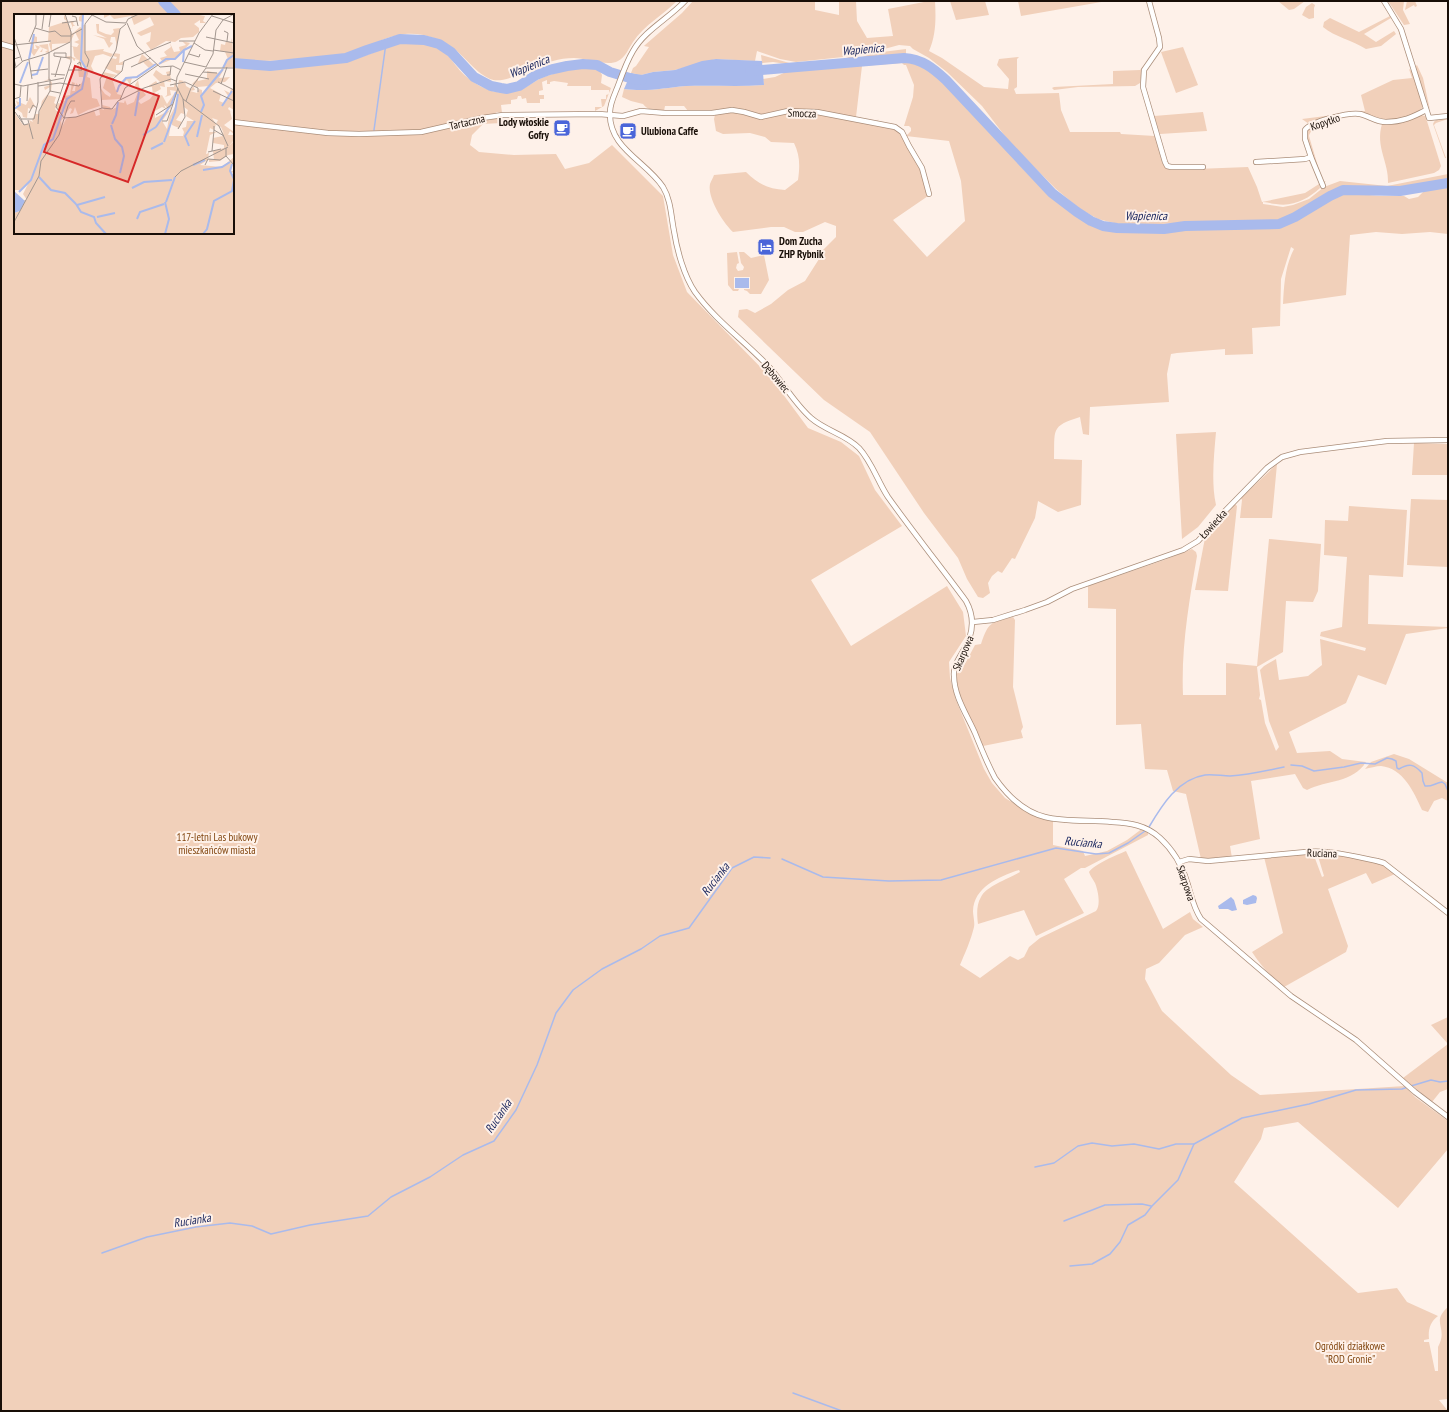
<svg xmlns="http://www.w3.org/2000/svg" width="1449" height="1412" font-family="'PT Sans Narrow',sans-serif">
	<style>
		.green { fill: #f1d0ba }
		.water { fill: #a9baec }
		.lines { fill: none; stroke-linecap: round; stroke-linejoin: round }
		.stream { stroke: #a9baec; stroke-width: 1.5 }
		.river { stroke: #a9baec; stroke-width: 10 }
		.street-casing { stroke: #ab8e7a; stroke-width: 6 }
		.street { stroke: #fff; stroke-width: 4.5 }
		.labels { text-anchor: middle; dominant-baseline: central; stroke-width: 4; stroke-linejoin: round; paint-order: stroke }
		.street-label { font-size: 11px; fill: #180e07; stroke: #fef1e9 }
		.poi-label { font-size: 11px; font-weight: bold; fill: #180e07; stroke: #fef1e9; text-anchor: start }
		.park-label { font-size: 11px; fill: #81450e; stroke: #fef1e9 }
		.water-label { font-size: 12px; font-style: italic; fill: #17245d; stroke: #fef1e9 }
		.inset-river { fill: none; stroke: #a9baec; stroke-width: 2 }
		.inset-road { fill: none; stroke: #a2968f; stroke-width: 1 }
		.view { fill: #d62828; fill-opacity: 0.15; stroke: #d62828; stroke-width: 2 }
		.inset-edge { fill: none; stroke: #180e07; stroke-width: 2 }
	</style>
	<rect width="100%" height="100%" fill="#fef1e9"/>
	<g class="green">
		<path d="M1,1H159L172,15H15V46L1,42Z"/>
		<path d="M169,1H677C663,15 644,25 633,42C629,48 625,58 618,61C608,67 586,58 574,58C567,58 559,59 553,61C536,64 506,86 490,79C477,73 469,62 458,52C445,40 423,32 405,34C385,36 367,48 348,53C340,56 331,56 324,57C294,61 265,61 236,61L233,59V15H181Z"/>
		<path d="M693,1H815V10L839,15V1H856L857,21L867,38L893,36L888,9L929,1H935C936,19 936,35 929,51L942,58L984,87L1008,89L1009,79L997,65L999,59L1019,57L1017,59V87L1014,89L1016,94L1059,93L1061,110L1070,132H1120L1121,134L1155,136L1163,164L1165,167L1170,170L1248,167L1257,187L1262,202L1305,193L1319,184L1320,188C1308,199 1293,207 1276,204C1271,204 1267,202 1263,202V204L1283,207L1293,205L1309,199L1324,187L1340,181L1387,186L1448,174V179L1422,185L1416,184L1389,189L1353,186L1338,188L1305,209L1282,219L1274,221L1259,220L1136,225L1118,224L1098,219L1080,209L1056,189L1011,144L982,106L947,72L929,58L913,49L910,46L899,45L862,55L796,62L780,59L757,51L755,61L716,59L675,70L653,72L641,75L631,73L633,68L636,66L649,47L644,46L645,45L682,13Z"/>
		<path d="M950,1H985L989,15L956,20Z"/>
		<path d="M1018,1H1107L1021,16Z"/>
		<path d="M1278,1H1305L1294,9L1289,10Z"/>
		<path d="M1388,1H1404L1403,10L1410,24L1404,25Z"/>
		<path d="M1407,1H1415L1417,6L1415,7L1414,5L1405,10Z"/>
		<path d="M1312,3L1315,5L1314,8V18L1309,19L1302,15L1306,7Z"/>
		<path d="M1390,16L1391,18L1364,34L1376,42L1394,31L1396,34L1381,46L1366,49C1352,40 1335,37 1323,27L1324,22L1330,18L1359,32Z"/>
		<path d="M399,43C411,43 425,42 436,47C446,50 451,60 458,68C465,78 484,90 496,92C506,93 518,92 526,87C532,84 536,80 542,78C558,71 582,65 599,69L602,75L601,83L611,88L604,106L595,111V107H602L601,99H606V95L609,94V90H591V86H567L568,83L554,81L550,82V84H547V80L542,82L543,90L539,91V95H544V99H540V103H527L526,98L522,99L521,96H518L517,99L511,100V104L501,105L502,113L497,112L493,115L421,130L359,132L328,131L233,120V67L268,70L348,62Z"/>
		<path d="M1,46L15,49V233H233V124L328,134H422L442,130L482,120L501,117L502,120L501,123L483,124L472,135L470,145L479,152L514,155L556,154L565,169L589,163L612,145L663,196L673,255L687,292L771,378L808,428L841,442L859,456L875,490L902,526L811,580L851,646L947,586L963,612L966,636L949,662L950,678L956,700L984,769L992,783L1005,798L1039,818L1053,820V845L1083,851L1085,856L1107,851L1127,840L1143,828L1148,831V835L1085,868H1081L1064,879L1084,913L1036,936L1024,910L978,924C977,916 976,905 981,897C986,886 1010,878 1020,872L1019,870C999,877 974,887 973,911C973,916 975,922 974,927C971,940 965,953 960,965L980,978L1010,956L1018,960L1024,957L1029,947L1040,938L1096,911C1101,905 1098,890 1095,883C1093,879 1090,876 1089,872C1094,864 1117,855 1126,851L1163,929L1190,912L1193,919L1203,927L1185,935L1159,963L1146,969L1145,979L1162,1011L1231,1075L1260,1095L1405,1086L1415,1097L1448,1121V1149L1398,1208L1298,1122L1264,1128L1261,1139L1234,1182L1358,1293L1397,1288L1407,1302L1438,1316C1430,1322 1428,1330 1429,1339L1424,1340V1342H1429L1435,1371H1438V1347C1449,1327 1430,1323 1448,1307V1399L1439,1400L1448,1411H1Z"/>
		<path d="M1183,47L1198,85L1176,93L1161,52Z"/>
		<path d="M906,49V56L841,60L849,57H862L874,53Z"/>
		<path d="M761,55L793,64V65L773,62L762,63Z"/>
		<path d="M906,60L920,63L938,76L974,113L1025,171L1048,193L1076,214L1090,223L1102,228L1117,231L1137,233H1163L1186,229L1275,227L1283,226L1297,220L1334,197L1347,193L1380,196H1404L1409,199L1418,197L1424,191L1448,187V234L1430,232L1402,234L1376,232L1350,235L1346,295L1283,304C1284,285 1285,266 1294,249L1291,247L1281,279L1280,326L1252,328L1253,354L1225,355V349L1177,353L1171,354L1167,374L1169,402L1090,407L1089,435L1083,434L1080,417C1050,426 1055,430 1054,459L1082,460L1081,505L1058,512L1038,501L1035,518L1015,559L1012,558L1002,573L998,571L992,576L988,583L990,593L983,598L978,597L967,579L958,558L924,513L870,432L824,400L738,317L739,310L747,309L755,313L771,304L788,290L805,281L819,259V254L836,237V226L825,222L803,232H795L784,227H771L733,232C724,224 707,198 710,184C711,181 713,178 714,175L746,172C758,184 768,189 785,190L798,180C800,166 800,155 794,143L771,142L765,137L750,133L723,134L716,131L714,119L715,115L738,111L761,118L787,113L816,114L894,129C913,140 922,176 928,196L893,220L927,257L965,221L961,181L949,141L906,136L911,131V128L909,126H904L913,97L914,85L906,65H904L902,63L862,66L856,117L876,121L879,119L876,122L816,111L797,109L780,110L761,115L733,108L718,111H688L684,106H665L664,111C656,111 648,111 643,104L631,101L622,97L624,89C647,92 664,88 686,86C712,85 738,87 764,85L763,79L775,77L788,71Z"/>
		<path d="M1146,63L1142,72L1140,83L1135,86L1078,87L1054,90L1052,88L1054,87L1113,84V71L1140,70Z"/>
		<path d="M1417,65L1423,78L1430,110L1415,67Z"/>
		<path d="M1409,69L1412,71L1422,102V108C1413,119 1386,124 1373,118C1369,116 1366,112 1362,112C1348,111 1323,120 1309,124L1302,119L1365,111L1361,95L1393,80L1412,78Z"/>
		<path d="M1203,112L1207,131L1160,134L1154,116Z"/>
		<path d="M1421,115L1425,116L1426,118L1441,166L1439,170L1434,173L1388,183C1389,162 1375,147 1382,124L1409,120Z"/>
		<path d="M1345,117C1335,120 1311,125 1309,136L1322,180L1326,182H1323C1319,172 1300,136 1309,128C1316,122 1336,119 1345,117Z"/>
		<path d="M1448,117V119L1436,123L1434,125L1446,158H1445L1433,124C1435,118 1442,118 1448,117Z"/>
		<path d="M737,252L739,263L737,264L736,268L738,271L743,270L744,267L741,263L739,252H744L751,258L764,255L769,280L761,294H750L747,291L744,290V289H750V277H734V289H739L738,291H733L728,285L727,253Z"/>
		<path d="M1216,432C1214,455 1211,483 1216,505L1198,527L1182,539L1176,434Z"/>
		<path d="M1414,443L1448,444V475H1412Z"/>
		<path d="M1277,464L1272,518H1240L1242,500L1241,498Z"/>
		<path d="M1411,499L1448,500V567L1407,565Z"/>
		<path d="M1235,504L1237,506L1228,591L1195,590L1205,538Z"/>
		<path d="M1349,506L1407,510L1403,577L1369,575L1368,624L1448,627V628L1406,634L1386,685L1358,675L1346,703L1289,732L1297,753L1330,751L1342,759L1366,762C1353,783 1327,780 1307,790L1303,788L1295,774L1251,781L1260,839L1230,846L1232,858L1201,859L1186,794L1173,791L1167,770L1145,769L1141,724L1116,725V609L1088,608V586L1164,560L1192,549L1196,552L1197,556C1189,602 1181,648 1183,695H1226V663L1257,666L1269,539L1321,544L1318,591L1313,602L1286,601L1283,652L1257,667L1260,695L1259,699L1261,700L1265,723L1276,751L1279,747L1269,721L1260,670L1264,666L1276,659L1279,680L1308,676L1322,665L1320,639L1365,651L1366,648L1320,636L1321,632L1342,627L1347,557L1324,555L1325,520L1348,521Z"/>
		<path d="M1013,617L1015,620L1013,687L1023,727L1021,731L1023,738L983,746C973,724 958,700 956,675L966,662L975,645L981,644C989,621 990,623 1013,617Z"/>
		<path d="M1394,754L1409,759L1448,783V801L1442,798L1434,801L1428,812L1422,810C1414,792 1403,768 1381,766C1376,766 1370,768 1365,769L1371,762Z"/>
		<path d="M1322,852L1377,862L1384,865L1395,874L1372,884L1366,873L1328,889L1348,946L1346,952L1284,987C1271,977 1261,966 1252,952L1283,933L1264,857L1313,853L1322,877L1324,876L1317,853Z"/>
		<path d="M1448,1017V1044L1431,1025Z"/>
		<path d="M1448,1044V1089L1440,1092L1432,1102L1403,1078Z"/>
	</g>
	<g class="water">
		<path d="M716,59L762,61L764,85C738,87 712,85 686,86C664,88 647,92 624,89L631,73L641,75L653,72L675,70L702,61Z"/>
		<rect x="735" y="278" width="14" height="10"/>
		<path d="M1253,895L1256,896L1257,898L1256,903L1247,905L1243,904V900Z"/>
		<path d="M1231,897L1234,900L1237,910L1232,911L1228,909H1219L1218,906Z"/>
	</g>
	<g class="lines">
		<g class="stream">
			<path d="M374,130L386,43"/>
			<path d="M1291,765L1302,766L1314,771L1344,767L1361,763L1375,764L1387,758L1392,759L1396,761L1397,768L1399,769C1409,763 1414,764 1422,773L1423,781L1425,786C1432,787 1435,783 1442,782L1445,784L1448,791"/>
			<path d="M1149,827C1162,805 1178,779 1205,775C1213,774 1222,776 1230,776C1248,775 1266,771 1284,767"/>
			<path d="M782,859L823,877L889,881L941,880L1056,848L1096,854L1109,853L1128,843L1145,831"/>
			<path d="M1411,1086L1431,1080L1440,1082L1448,1081"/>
			<path d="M1035,1167L1054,1163L1078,1146L1092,1143L1112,1146L1134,1144L1159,1149L1176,1144H1194L1242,1118L1309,1104L1356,1090L1402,1089L1408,1087"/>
			<path d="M1064,1221L1105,1205L1142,1204L1151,1206"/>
			<path d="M102,1253L147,1237L196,1227L230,1223L252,1226L271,1234L310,1225L368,1216L391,1197L430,1177L463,1155L494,1141L516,1110L537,1065L556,1013L573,990L602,969L641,949L660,936L689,928L732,868L754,857L770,858"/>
			<path d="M1070,1266L1092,1264L1110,1254L1120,1242L1128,1225L1145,1215L1152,1206L1178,1180L1194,1144"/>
			<path d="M793,1393L842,1411"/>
		</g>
		<g class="river">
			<path d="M163,1L176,15"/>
			<path d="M233,63L270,66L346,58L367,50L400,39L424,40L439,44L451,52L474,77L491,86L501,88L507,89L519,86L536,75L549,70L567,66L583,64L597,65L610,72L633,79L642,80"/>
			<path d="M750,71L904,58C922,59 933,68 946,80L1052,193L1077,212L1091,221L1103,226L1117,228L1164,229L1185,226L1279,224L1295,217L1330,196L1343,190L1400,191L1448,183"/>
		</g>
		<g class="street-casing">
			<g id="street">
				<path d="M685,1C668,19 645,30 633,51C627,61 623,72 619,83C616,92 610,102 610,112C608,148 646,161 663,187C671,200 671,216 674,231C677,250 684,276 695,292C716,321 746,342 770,368C784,384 795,404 811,418C826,431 845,434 859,448C872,462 878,482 888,497C913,532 940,566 966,601C976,619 973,636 962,653C958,660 953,667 954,676C954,696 967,715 975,733C981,748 987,763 995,778C1007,795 1024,812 1045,817C1064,822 1091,820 1112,822C1130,823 1146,825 1160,838C1173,850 1182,865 1187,882C1191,894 1193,907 1201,919L1291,996L1356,1040L1415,1092L1448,1117"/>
				<path d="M1149,1L1159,38L1160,47L1144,70L1143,87L1165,162L1167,166L1171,167H1203"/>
				<path d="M1384,1L1401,29L1429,118L1448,116"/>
				<path d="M1,44L15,48"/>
				<path d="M233,122L328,133L359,134L421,132L482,118L503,115L599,114L623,116L641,111L665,113H712L732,110L744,112L761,117L788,111L817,112L895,127L902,132L909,146L922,168L929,194"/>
				<path d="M1311,157L1323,186"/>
				<path d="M1256,162L1305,159L1311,157L1305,139V130C1311,121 1350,112 1360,114C1369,116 1376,122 1386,122C1402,122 1413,117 1426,110"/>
				<path d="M973,622L993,620L1025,610L1047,602L1072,589L1183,550L1198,541L1224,512L1267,468L1282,457L1300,452L1387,441L1448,440"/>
				<path d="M1179,862L1189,859L1208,861L1306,852C1331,850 1353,856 1377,861L1384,863L1448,913"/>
			</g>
		</g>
		<use href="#street" class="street"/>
	</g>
	<defs>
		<g id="cafe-square" transform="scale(0.9)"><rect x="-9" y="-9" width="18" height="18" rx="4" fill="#4a65d9" stroke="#fef1e9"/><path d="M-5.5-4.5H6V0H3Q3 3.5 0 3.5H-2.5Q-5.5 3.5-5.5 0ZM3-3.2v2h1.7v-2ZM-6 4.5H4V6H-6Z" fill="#fff"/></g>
		<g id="hotel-square" transform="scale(0.9)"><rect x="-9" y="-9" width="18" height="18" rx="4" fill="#4a65d9" stroke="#fef1e9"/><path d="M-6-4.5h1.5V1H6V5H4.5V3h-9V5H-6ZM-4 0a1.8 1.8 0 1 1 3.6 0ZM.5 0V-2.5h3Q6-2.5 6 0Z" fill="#fff"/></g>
	</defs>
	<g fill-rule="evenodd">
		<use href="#cafe-square" x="562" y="128"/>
		<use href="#cafe-square" x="628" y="131"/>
		<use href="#hotel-square" x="766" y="247"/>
	</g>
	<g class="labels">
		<g class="street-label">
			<text transform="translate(802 113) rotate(2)">Smocza</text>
			<text transform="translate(467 122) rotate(-13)">Tartaczna</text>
			<text transform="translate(1325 122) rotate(-19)">Kopytko</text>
			<text transform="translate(776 377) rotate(50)">Dębowiec</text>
			<text transform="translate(1213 524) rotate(-48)">Łowiecka</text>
			<text transform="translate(963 653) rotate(-67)">Skarpowa</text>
			<text transform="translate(1322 853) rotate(2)">Ruciana</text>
			<text transform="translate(1186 883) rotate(71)">Skarpowa</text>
		</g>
		<g class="poi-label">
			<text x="549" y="122" text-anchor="end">Lody włoskie<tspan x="549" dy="13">Gofry</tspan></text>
			<text x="641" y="131">Ulubiona Caffe</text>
			<text x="779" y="241">Dom Zucha<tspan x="779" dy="13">ZHP Rybnik</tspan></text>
		</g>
		<g class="park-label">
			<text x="217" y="837">117-letni Las bukowy<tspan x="217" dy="13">mieszkańców miasta</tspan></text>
			<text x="1350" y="1346">Ogródki działkowe<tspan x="1350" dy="13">"ROD Gronie"</tspan></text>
		</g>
		<g class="water-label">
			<text transform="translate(863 49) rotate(-5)">Wapienica</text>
			<text transform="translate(529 66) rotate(-22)">Wapienica</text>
			<text x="1146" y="215">Wapienica</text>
			<text transform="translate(1083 842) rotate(5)">Rucianka</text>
			<text transform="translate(715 879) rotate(-52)">Rucianka</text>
			<text transform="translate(498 1116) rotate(-56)">Rucianka</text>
			<text transform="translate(192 1220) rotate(-9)">Rucianka</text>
		</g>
	</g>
	<g transform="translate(14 14)">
		<rect width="220" height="220" fill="#fef1e9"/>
		<path d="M50,0L57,15L59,14L56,7H60L59,10L61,12H59V14L56,15L58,20L66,13L68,14L69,8L65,7V3L68,0L69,7V11H71V37L90,35L89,37L99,40L97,43L89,40L81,42L77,52L80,58L75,56L73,63L76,64L78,84L83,85L86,92L74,96L64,101L61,93L59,99L56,100L58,95L56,94L49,103L51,93L48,102L42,93L41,95L49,104L47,107L48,113L52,105L56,103H62L80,96L82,102L86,101L85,94L90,96L88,91L96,93L97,96L103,93L104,88L110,89L111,86L113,91L120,88L124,78L121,71L124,66L126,76H128L132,81L124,87L127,90L136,85L139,81L138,73H133L142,67L144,70L147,69L139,61L142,56L149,61H153L152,58L156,57L157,68L150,67L151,73L146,72L147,75L140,79L141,81L145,79L144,83L148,81L153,90L162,77L156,76L157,81L151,83L153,81V73H160L161,67L163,75L165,66L170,67L165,70L171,68L172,72L177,75L179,72L181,76L176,77L183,79L185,75L188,76V80L195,72L183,73L178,70L184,64V67L193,65V57L204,59L210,55L205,64L216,63L211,68L202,69L196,74L207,80L205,87L210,89L215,83L210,76L216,79L217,74L220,76V96L215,93L214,95L220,100L216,97L218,105L210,111L220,118V120L216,117L214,121H220V126L215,132L220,127V140L214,141L206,147L195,148V145L186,151L208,153L220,143L217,157H220L217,160L220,161V220H0V199L6,197L10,186H13L9,180L16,166L6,176H0V98L9,111L16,109L15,106L19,108L18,106L21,100H25L28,87L36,77V73L31,76L30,73L36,71V66L31,67H30L35,65L34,62L38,69L37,77L33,81L42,83L40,89L43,91L44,89L48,90L46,86L51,87L50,82L56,81L58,68L61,69L58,77H61L62,69L65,72L69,67V63H65L64,55L68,56V52V55L71,54L67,50L64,52L65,46L61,45V48V47L59,46V45L57,44V43L56,46L50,43L56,42L63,45L60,42L59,33L56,32L63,33L65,30L60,28L65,26L61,18L56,29L38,30V36L44,33L45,34L36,38L38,37H37L35,30L37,27H34L35,13L53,7L50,5ZM161,79L163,81V89L155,104L153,115L148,107L156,96ZM150,91L154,94L156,92V96L141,104V97L148,93L152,95ZM170,93L174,96L172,102L180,107H173L172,113L168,114L170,118L169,122H155L158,102V111L165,114L168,108L162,106L167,99L170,100ZM198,104L204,106L202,110L207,113L210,120L208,117L209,122L199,124V129L210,131V134L199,137L200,146L194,145L195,139L192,140L196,121L203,118H195L196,114L200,116L202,110ZM90,0H180L191,2L189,7L192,9H186V6L180,10L185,14V18L179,23L167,24L161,28L152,27L137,36L132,29L136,27L137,18L127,22L123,19L140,11L136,3L120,11L117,2L100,5L96,1L90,4ZM82,10H85V17L92,20L97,21L100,18L99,15L106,14L103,33L101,23H97L96,28L99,29L95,34L90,25L79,21L93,24L83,19ZM20,22L23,23V28L20,29V35H23L21,31L27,33L25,31L34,30L35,38L34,39L31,38L34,36L29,34L28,38H26L29,34L26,33L20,42L17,38L15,46L16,38L19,31L15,28H18ZM218,24L220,53L209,54L214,45L211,38L206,37L207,30L211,31L212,27L217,28ZM168,27L176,29L164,43L144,51H139L124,63L118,64L116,71L113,66L105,73L103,80L107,81V85L88,86V79L85,72L91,80L96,83L97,80L89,74L93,62L87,64L89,58L103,61L98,64L102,77L105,71L112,64L121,63L135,54L129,48L126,50L124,49L128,40L139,50H144L148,47L146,44L153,42L150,38L157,33L156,29L160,38L166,37L165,33L172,31ZM100,39L106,40L105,49L110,47L109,51H102V56L108,57L104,60L91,54L97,44L102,45L103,43L99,42ZM16,83L21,92L17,95L14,94L13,104L9,103L8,99L0,93L4,92L2,87L12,91Z" fill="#f1d0ba" fill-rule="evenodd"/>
		<path d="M0,177L11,187L6,197L0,199Z" fill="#a9baec"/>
		<path class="inset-river" d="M15,45L20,20M169,48L170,36L178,32M145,50L152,45H161L170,36M209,54L213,46L220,41M18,61L23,60L29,43M6,69L14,48M103,78L105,72L112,64L123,63L142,50M157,91L162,78M208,92L218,77M0,95L6,91V84M187,98L190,91L187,82L209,55M121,102L125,78M98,110L102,101L104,88M97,111L101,125L108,133L110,142L106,159M142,113L156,92M129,121L142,113M183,123L188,101M150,128L161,98L164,80M175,132L171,122L181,107M137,135L149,129M218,150L216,157L220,165M179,151L191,146M189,156L208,153L216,148M25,163L37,176L51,179L62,190M118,174L130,168L158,166M5,178L17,166L30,131L39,125L53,85L68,75L72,55L67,46L69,0M151,188L155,205L151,220M152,188L161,163M62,190L67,198L80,203L82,209L92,220M63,191L91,183M83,203L101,199M123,205L126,198L150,190M189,220L193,215L200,187L218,177L220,166"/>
		<path class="inset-road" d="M78,1L92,8L112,9M58,2L62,3L64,12M198,2L220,9M48,9L63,7M112,9L114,5L125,0M113,9L123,32L146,53L159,52L167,56M35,13L37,0M21,14L35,18L41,17L47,22H57M28,15L30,0M210,17L214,19L213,27M57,21L68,15M0,23L8,47M192,23L220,29M165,27H181M15,28L22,11V0M180,29L191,36L199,37M0,31L37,27M199,36L220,39M175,40L185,43L186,40M47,43L40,42V39H52V43M15,46L18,65M170,48L192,53M2,53L0,45L6,43M73,53L75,46L71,39V10L78,1M117,53L137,44M192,53L199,40L202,16L209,6L220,0M192,54H220M0,55L9,47L32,40L56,28M54,56H68L66,48L63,50M17,57L34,55M189,58L203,59M37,60L51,61M171,60L195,65M87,61L99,65L108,57L110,47L157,28M153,61H156L157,52M41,63L47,43L56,44M36,65V77L46,79M35,66V38M204,68L220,76M0,70L9,72L50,64M207,70L213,53M156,71L171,68L184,74V78M24,72L46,69L65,72L66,70M199,77L220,87M169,85L205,112L214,132M106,86L111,74L144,51M13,87L14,71M172,87L177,74L192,54M1,92L0,85L6,83L7,72M88,94L86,65L102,36L106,15L112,10M88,94L98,95L104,87L130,74L157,65L162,67M1,98L10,111M15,99L19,91L23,94M5,101L10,111L14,110M142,101L159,90L164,74M50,104L42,93L57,48V18L51,0M50,104L62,103L88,94M7,105H20L24,88V68M14,106L19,125M148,107H153L159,90M24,110L25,97L36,77M200,112V116L210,122M164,115L171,103L169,85L162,71L163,63L185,19L199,0M212,134V142L220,151M198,137L200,116M194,138L207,135M191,151L194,145L206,146L212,142M161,163L167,157L214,133M0,208L25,162L27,147L45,121L54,92L57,87H61"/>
		<path class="view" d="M61,52L145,82L114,168L30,138Z"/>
		<rect width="220" height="220" class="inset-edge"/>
	</g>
	<rect width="1449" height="1412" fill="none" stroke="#180e07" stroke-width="4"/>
</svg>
